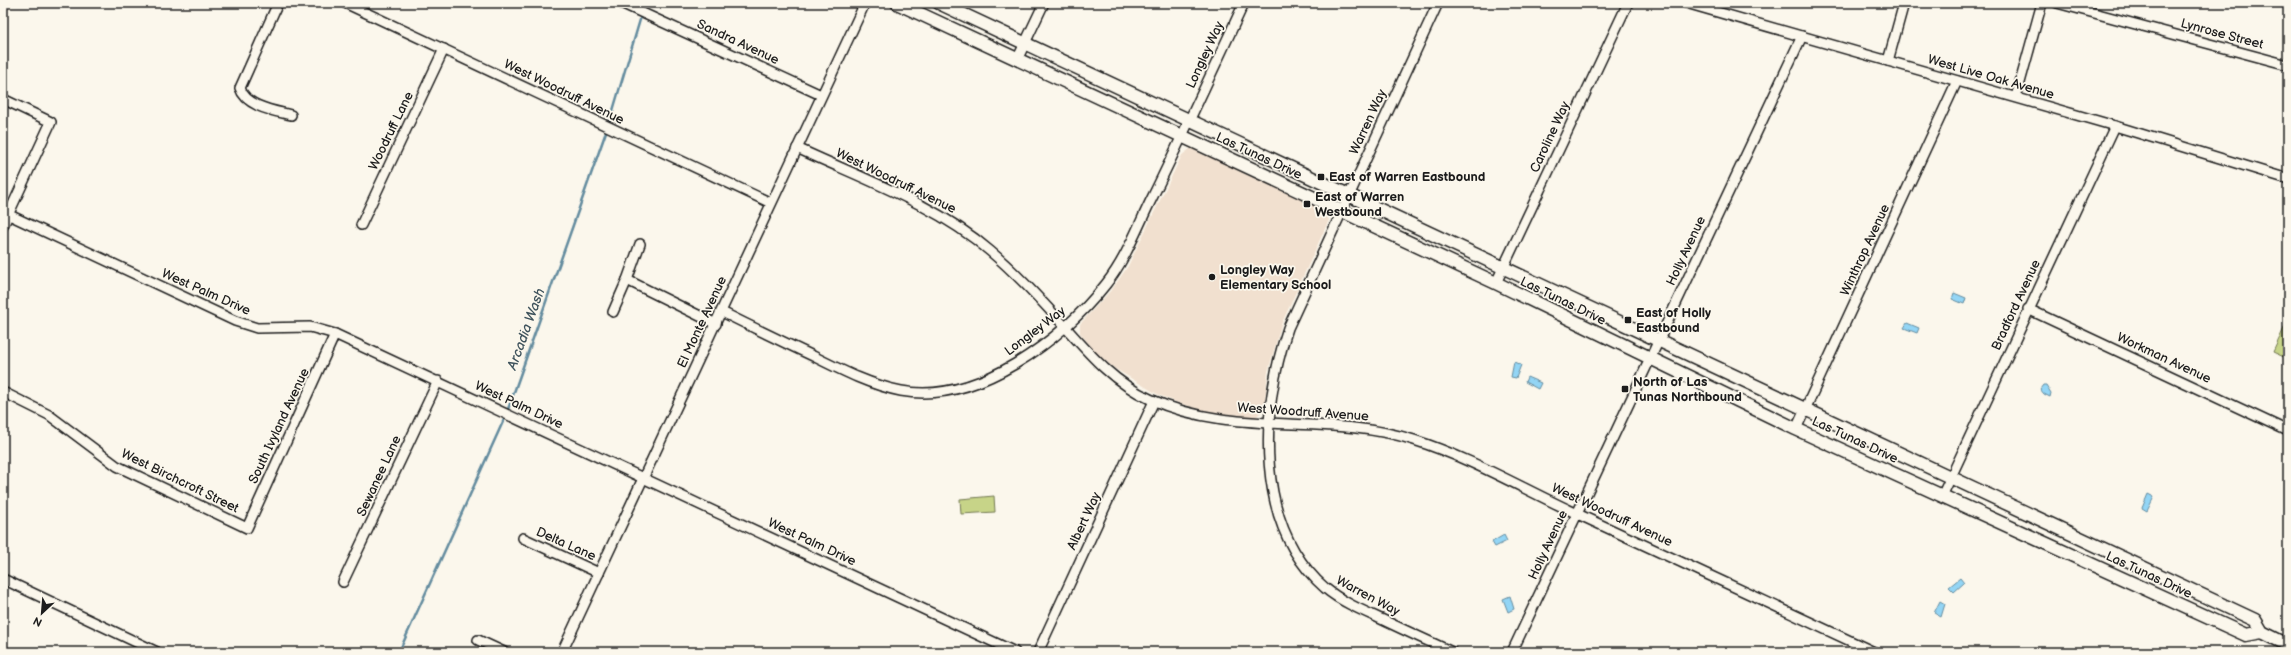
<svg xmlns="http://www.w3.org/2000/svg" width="2291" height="655" font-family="'Balsamiq Sans',sans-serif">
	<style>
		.built { fill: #f1e0cf }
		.green { fill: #c7d488; stroke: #727852 }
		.water { fill: #93d5f5; stroke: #638b9e }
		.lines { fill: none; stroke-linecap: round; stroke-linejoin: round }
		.stream { stroke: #638b9e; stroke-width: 2.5 }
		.minor-casing { stroke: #1c1c1c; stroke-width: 12 }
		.major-casing { stroke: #1c1c1c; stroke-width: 15 }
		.minor { stroke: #fbf7ec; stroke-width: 9 }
		.major { stroke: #fbf7ec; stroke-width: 12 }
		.poi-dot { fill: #1c1c1c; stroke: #fbf7ec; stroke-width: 1.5 }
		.labels { text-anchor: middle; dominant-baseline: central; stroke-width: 3.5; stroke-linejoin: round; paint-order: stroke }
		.street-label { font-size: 13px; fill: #1c1c1c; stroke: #fbf7ec }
		.poi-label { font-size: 13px; font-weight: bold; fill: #1c1c1c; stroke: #fbf7ec; text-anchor: start }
		.water-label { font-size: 14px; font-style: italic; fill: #40545d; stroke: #fbf7ec }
	</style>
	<rect width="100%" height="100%" fill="#fbf7ec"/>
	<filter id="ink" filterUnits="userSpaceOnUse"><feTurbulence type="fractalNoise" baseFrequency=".025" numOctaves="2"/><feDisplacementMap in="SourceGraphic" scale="8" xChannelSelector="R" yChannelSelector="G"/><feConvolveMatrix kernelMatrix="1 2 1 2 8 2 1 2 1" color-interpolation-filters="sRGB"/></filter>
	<g filter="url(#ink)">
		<path class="built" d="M1191,148L1320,208L1326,212L1329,220L1281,325L1268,372L1264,409L1257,416L1250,417L1214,413L1178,403L1157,394L1114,368L1096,353L1080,333V324L1113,288L1128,266L1182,155Z"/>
		<g class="green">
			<path d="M2286,324L2288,355L2286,358L2273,352Z"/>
			<path d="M994,496L995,512L961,514L960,499Z"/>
		</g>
		<g class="water">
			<path d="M1954,293L1966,298L1964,304L1952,299Z"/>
			<path d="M1907,323L1919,328L1917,333L1904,328Z"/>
			<path d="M1514,362L1521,365L1516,378L1511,377Z"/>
			<path d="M1527,377L1541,383L1538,389L1525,382Z"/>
			<path d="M2043,385H2046L2051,393L2050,397L2044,394L2040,389Z"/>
			<path d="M2148,494L2154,497L2147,511L2142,508Z"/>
			<path d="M1504,535L1507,541L1495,547L1492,542Z"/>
			<path d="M1960,578L1964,583L1954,592L1949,587Z"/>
			<path d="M1510,596L1514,609L1508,612L1503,599Z"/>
			<path d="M1940,601L1945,604L1941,617L1934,613Z"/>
		</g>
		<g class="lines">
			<g class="stream">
				<path d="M609,124L645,3"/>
				<path d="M399,652L506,415L607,129"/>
			</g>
			<g class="minor-casing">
				<g id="minor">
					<path d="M278,3L240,88C246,107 275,111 291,115"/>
					<path d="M345,3L771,203"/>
					<path d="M621,3L821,95"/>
					<path d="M1438,3L1288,328C1260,410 1254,526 1325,588C1342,602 1361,610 1381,619C1404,630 1428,641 1452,652"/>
					<path d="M1686,3L2115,126L2288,179"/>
					<path d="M2057,3L2288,65"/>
					<path d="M1017,60L1044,3"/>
					<path d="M1888,61L1904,3"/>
					<path d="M2016,97L2042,3"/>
					<path d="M3,99L51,122L3,226"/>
					<path d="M797,148C861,178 936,204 990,251C1015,272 1037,296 1059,320C1087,351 1111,381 1150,399C1235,438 1327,412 1414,440C1468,457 1518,486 1569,510C1671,557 1772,605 1874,652"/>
					<path d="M3,212L235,321L257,328L310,327L335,334L1015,652"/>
					<path d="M361,225L444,49"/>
					<path d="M627,280L716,324"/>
					<path d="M1496,283L1628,3"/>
					<path d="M2028,309L2288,431"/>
					<path d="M613,312L627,280L640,244"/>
					<path d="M722,312C752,327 783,342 813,356C841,370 870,385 901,391C977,405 1062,340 1106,284C1126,259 1138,226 1152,198C1184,133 1214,68 1244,3"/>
					<path d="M3,392L49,415L117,466L247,528L335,334"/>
					<path d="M1796,429L1957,81"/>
					<path d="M1942,496L2115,126"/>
					<path d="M523,538L599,573"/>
					<path d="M3,579L157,652"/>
					<path d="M343,582L438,381"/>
					<path d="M478,640L504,652"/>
					<path d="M562,652L865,3"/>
					<path d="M1038,652L1154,401"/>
					<path d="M1512,652L1802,36"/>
				</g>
			</g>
			<g class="major-casing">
				<g id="major">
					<path d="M897,3L1496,283L1796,429L2246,635L2262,632"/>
					<path d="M939,3L2255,620L2262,632L2288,645"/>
				</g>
			</g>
			<use href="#minor" class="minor"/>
			<use href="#major" class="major"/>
		</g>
	</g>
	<g class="poi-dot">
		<rect x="1317" y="173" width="8" height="8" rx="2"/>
		<rect x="1303" y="200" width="8" height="8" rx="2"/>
		<circle cx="1212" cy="277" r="4"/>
		<rect x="1624" y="316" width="8" height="8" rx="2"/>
		<rect x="1621" y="385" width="8" height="8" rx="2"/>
	</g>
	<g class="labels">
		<g class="street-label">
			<text transform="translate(2222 34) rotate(15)">Lynrose Street</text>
			<text transform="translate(738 42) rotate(25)">Sandra Avenue</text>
			<text transform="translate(1205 55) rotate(-65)">Longley Way</text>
			<text transform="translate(1991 77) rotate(16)">West Live Oak Avenue</text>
			<text transform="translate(564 92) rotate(26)">West Woodruff Avenue</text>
			<text transform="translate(1368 122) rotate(-65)">Warren Way</text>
			<text transform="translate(391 131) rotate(-64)">Woodruff Lane</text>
			<text transform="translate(1550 137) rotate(-65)">Caroline Way</text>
			<text transform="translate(1259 156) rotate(25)">Las Tunas Drive</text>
			<text transform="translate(896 181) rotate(26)">West Woodruff Avenue</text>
			<text transform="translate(1865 250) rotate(-65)">Winthrop Avenue</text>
			<text transform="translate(1686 251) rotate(-65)">Holly Avenue</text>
			<text transform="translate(206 292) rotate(24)">West Palm Drive</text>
			<text transform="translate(1563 301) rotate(26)">Las Tunas Drive</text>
			<text transform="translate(2016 305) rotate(-65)">Bradford Avenue</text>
			<text transform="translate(702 322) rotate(-65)">El Monte Avenue</text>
			<text transform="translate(1035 331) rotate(-37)">Longley Way</text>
			<text transform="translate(2164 358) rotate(25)">Workman Avenue</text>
			<text transform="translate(519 405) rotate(25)">West Palm Drive</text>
			<text transform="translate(1303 412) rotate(4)">West Woodruff Avenue</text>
			<text transform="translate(279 426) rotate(-65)">South Ivyland Avenue</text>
			<text transform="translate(1855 440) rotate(25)">Las Tunas Drive</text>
			<text transform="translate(379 476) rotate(-65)">Sewanee Lane</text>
			<text transform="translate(180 481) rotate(26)">West Birchcroft Street</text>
			<text transform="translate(1612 515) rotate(25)">West Woodruff Avenue</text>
			<text transform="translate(1084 521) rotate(-65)">Albert Way</text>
			<text transform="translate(812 542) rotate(25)">West Palm Drive</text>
			<text transform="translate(566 544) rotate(24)">Delta Lane</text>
			<text transform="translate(1548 545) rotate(-65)">Holly Avenue</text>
			<text transform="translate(2149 575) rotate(25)">Las Tunas Drive</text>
			<text transform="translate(1368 596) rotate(28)">Warren Way</text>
		</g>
		<g class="poi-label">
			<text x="1329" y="177">East of Warren Eastbound</text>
			<text x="1315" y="197">East of Warren<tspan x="1315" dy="15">Westbound</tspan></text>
			<text x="1220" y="270">Longley Way<tspan x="1220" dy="15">Elementary School</tspan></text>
			<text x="1636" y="313">East of Holly<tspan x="1636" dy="15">Eastbound</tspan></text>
			<text x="1633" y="382">North of Las<tspan x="1633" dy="15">Tunas Northbound</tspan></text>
		</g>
		<g class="water-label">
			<text transform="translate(526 329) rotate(-70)">Arcadia Wash</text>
		</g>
	</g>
	<rect width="2291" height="655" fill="none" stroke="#fbf7ec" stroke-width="16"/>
	<rect x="8" y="8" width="2275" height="639" fill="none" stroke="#1c1c1c" stroke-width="1.5" filter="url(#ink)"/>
	<g transform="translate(42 613) rotate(206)" stroke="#fbf7ec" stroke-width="3" paint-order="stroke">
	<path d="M0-3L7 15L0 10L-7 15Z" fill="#1c1c1c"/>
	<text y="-6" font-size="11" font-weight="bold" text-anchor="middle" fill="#1c1c1c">N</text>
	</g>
</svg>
